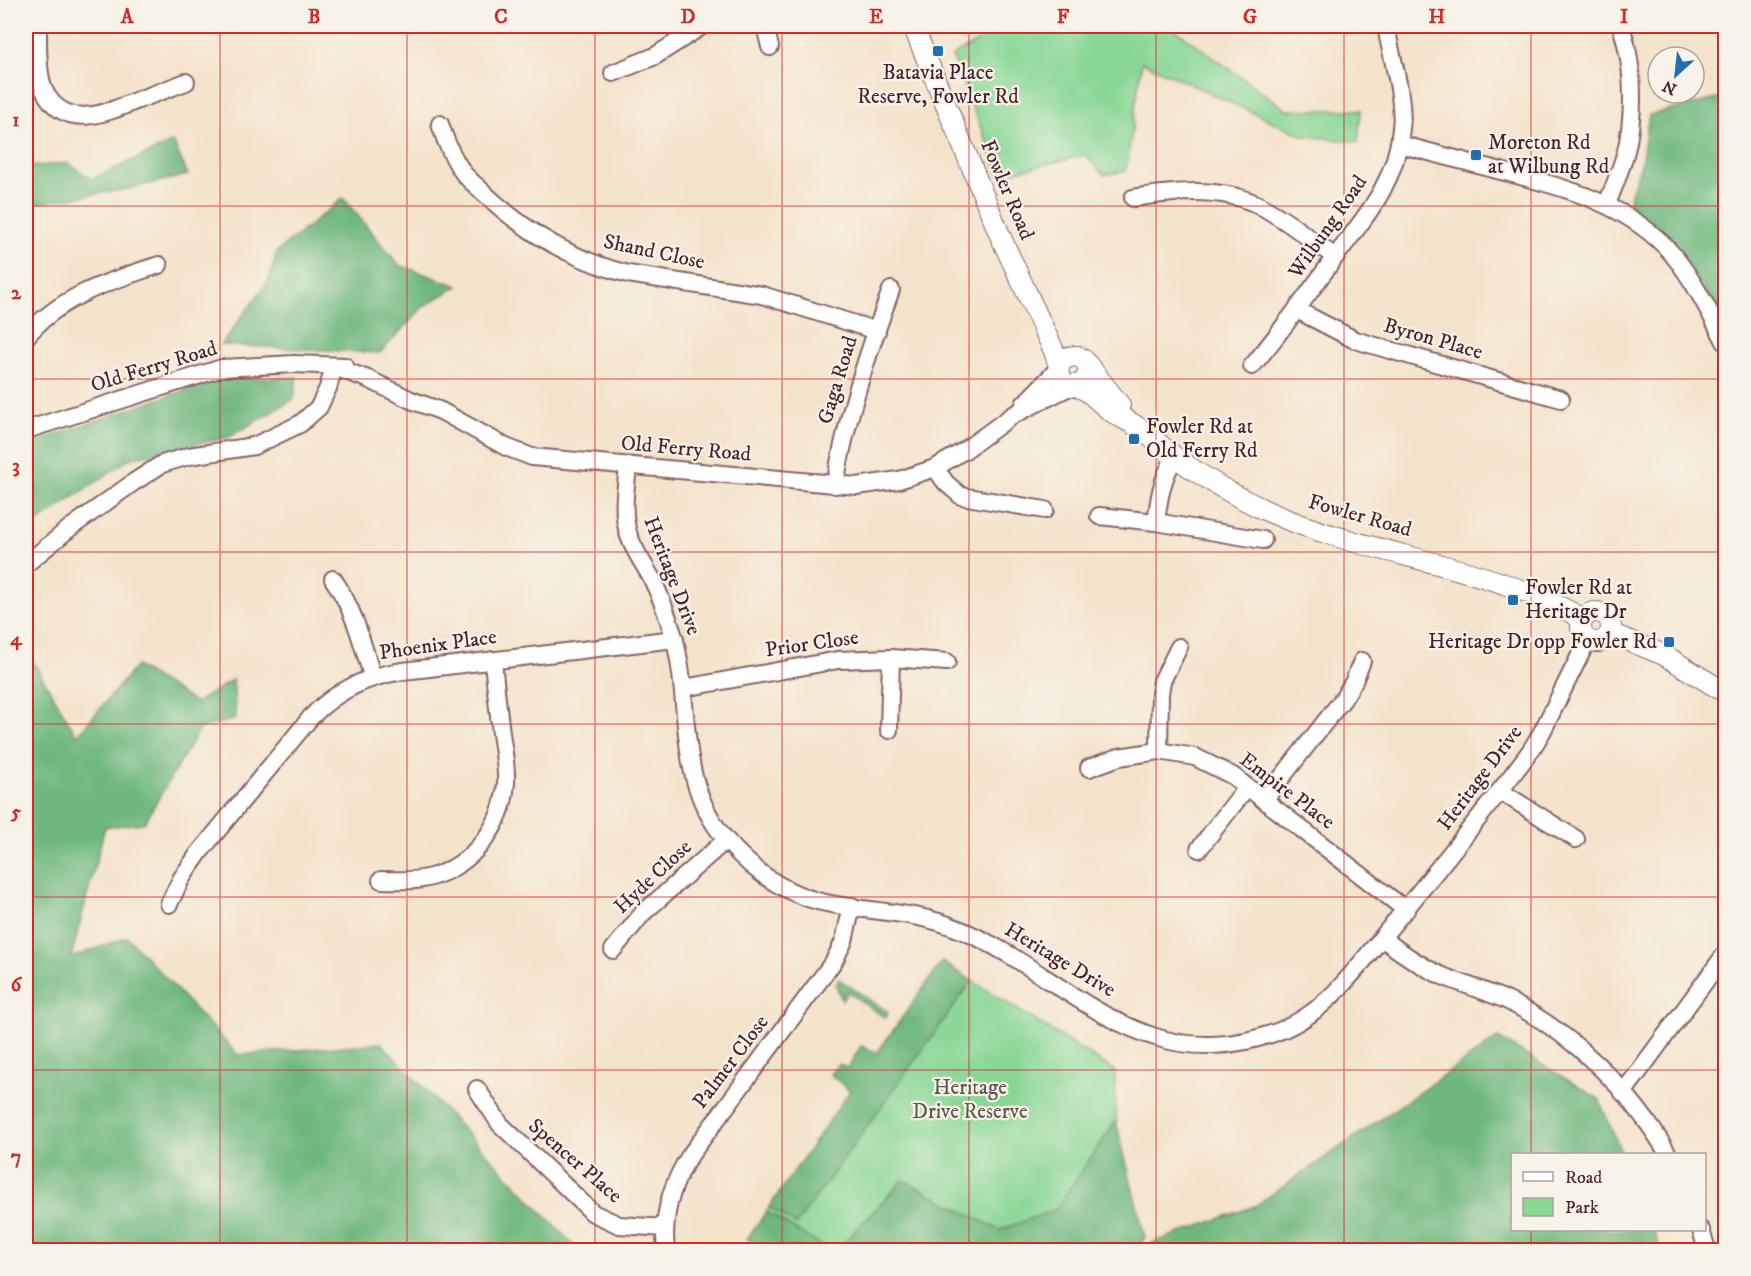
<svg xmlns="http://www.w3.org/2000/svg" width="1751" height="1276" font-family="'IM FELL DW Pica',serif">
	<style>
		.green { fill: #89d795; stroke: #6a7b60; stroke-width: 1.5 }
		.forest { fill: #6eb87e; stroke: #5c6c54; stroke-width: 1.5 }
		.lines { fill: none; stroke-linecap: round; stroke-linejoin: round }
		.minor-casing { stroke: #866463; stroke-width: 20 }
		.tertiary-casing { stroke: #866463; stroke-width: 22 }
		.minor { stroke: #fff; stroke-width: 16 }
		.tertiary { stroke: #fff; stroke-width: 20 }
		.grid { fill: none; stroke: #d62828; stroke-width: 1.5; stroke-opacity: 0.55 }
		.poi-dot { fill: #1f6fb2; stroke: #f7f3e8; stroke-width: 2 }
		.labels { text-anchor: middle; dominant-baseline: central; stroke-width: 4.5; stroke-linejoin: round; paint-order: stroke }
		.poi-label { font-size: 21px; fill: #4a1f2b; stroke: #f7f3e8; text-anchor: start }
		.street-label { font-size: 21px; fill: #4a1f2b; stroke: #f7f3e8 }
		.park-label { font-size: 21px; fill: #5d564b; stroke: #f7f3e8 }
		.neatline { fill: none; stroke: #d62828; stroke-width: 2 }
		.grid-label { font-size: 20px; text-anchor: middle; font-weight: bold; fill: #d62828 }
	</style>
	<rect width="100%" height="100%" fill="#f7f3e8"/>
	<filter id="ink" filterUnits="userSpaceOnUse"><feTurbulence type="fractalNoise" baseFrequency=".0167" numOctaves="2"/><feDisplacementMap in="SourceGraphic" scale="12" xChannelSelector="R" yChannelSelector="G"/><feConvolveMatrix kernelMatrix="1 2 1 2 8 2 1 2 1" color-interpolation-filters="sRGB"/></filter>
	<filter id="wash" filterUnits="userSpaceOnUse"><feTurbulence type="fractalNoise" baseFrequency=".008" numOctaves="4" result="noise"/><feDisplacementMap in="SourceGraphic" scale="24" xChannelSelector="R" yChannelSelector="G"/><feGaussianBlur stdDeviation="1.35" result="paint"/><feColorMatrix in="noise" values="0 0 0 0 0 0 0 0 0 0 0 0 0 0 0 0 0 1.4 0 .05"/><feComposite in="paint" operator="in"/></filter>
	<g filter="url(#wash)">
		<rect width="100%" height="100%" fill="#f4e3cb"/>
		<g class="green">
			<path d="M1005,26H1170L1287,110H1361L1358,142L1304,136L1142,62L1126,171L1104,175L1085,155L1000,175L952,56Z"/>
			<path d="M942,962L1115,1071L1116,1121L1092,1166L1055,1211L999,1230L903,1180L837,1250H829L766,1212Z"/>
		</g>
		<g class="forest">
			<path d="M1725,97V320L1668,235L1627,206L1641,164L1649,115Z"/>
			<path d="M173,142L188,175L127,189L33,204L26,207V167L68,163L92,179Z"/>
			<path d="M343,198L399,265L458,286L424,306L380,353L221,345L269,280L277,252Z"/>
			<path d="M297,377L294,399L229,437L131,458L26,530V445L214,380Z"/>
			<path d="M26,650L77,736L136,666L196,703L233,679L236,719L200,728L144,823L105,827L71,958L127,937L238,1055L381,1043L578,1250H26Z"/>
			<path d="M942,962L972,981L796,1225L769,1207L850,1091L830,1074L839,1064L848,1068L861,1046L877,1053Z"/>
			<path d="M839,979L888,1012L885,1018L848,992L842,1000L836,985Z"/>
			<path d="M1498,1038L1599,1099L1622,1154H1512V1230H1653L1661,1250H837L903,1180L999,1230L1055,1210L1116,1121L1145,1237L1138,1248L1255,1206Z"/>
			<path d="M766,1212L829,1250H767L747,1239Z"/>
		</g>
	</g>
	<g filter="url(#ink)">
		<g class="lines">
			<g class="minor-casing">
				<g id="minor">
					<path d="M38,26C38,44 37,74 44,90C64,132 107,113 138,100C154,94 170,88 186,82"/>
					<path d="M765,26L770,47"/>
					<path d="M613,73L655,56L702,26"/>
					<path d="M440,124C446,143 453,159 464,174C470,181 478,187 484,193C525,232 573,260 628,274L762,295L877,331"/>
					<path d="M1399,144C1433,153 1467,162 1501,171C1560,186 1620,201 1665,246C1691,273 1708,310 1726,343"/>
					<path d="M1133,198C1179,191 1230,185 1271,212C1293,225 1314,242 1335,257"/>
					<path d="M1607,204C1615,184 1624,163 1628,142C1635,104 1633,62 1621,26"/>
					<path d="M1297,310L1355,340L1561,399"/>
					<path d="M26,337C59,296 110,281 159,265"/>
					<path d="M1252,366C1282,331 1308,294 1335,257C1366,216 1396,183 1401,129C1405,97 1391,57 1386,26"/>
					<path d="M334,367L368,379L411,400L441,411L506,447L532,457L857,486L899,480L935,468L965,450L1013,415L1071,386"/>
					<path d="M1024,404L1058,369"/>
					<path d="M26,430L222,368L294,364L345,366"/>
					<path d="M628,467C626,487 622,509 627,529C631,547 643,562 652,579C661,597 668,617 674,637C693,709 674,779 727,841C753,871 787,895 826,903C873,913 914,910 961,930C1031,959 1088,1018 1162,1039C1197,1049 1237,1046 1271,1034C1319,1019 1350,977 1380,940C1399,917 1418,894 1437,870C1469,830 1501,791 1531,750L1542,732L1588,639"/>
					<path d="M935,468L946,483L961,496L1045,510"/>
					<path d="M835,485C846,418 868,353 891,290"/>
					<path d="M1099,516L1156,522L1263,540"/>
					<path d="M1156,522C1159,498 1162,478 1175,457"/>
					<path d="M26,564L70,528L134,482L162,464L189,456L254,446L300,424L319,407L328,388L334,367"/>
					<path d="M333,579C354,609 362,642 372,676"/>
					<path d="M684,688L838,660L891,658L947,662"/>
					<path d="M889,730L891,658"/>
					<path d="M1159,751L1160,694L1162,681L1179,647"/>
					<path d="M1089,768L1119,757L1159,751L1195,757L1233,776L1406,910"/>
					<path d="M1500,791L1576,839"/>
					<path d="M1264,800L1343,699L1354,681L1362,661"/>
					<path d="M1199,849L1247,787"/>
					<path d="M381,880C397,880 415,882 431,877C473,865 503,826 506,783C507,766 503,749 501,733C498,708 495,684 493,660"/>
					<path d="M169,904L181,879L199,853L311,717C337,690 367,676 403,671L675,639"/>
					<path d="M1382,938C1400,952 1419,965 1440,975C1462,984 1486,991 1508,1001C1574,1034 1631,1091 1668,1154"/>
					<path d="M613,950L643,913L726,840"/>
					<path d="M477,1089L500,1124L593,1213L619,1225L665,1228"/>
					<path d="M1623,1093L1726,953"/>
					<path d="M1701,1230L1707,1250"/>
					<path d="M666,1250C662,1215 671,1184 691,1154L834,961L844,941L852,906"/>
				</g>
			</g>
			<g class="tertiary-casing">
				<g id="tertiary">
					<path d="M913,26L1002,240L1054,351L1059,366"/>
					<path d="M1087,364L1089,372L1083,383L1071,386C1060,383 1056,374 1060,363L1068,357L1077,356L1084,360L1120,405"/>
					<path d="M1076,386C1092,391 1098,403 1112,412C1121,418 1131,422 1139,428C1152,437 1163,448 1175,457C1204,478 1236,497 1269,512C1371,557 1486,563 1583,619"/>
					<circle cx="1596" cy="627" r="15"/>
					<path d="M1610,633L1664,655L1726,693"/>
				</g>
			</g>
			<use href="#minor" class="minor"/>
			<use href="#tertiary" class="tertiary"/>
		</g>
	</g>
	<path class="grid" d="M220,26V1250M407,26V1250M595,26V1250M782,26V1250M969,26V1250M1156,26V1250M1344,26V1250M1531,26V1154M26,206H1726M26,379H1726M26,552H1726M26,724H1726M26,897H1726M26,1070H1726M1531,1230V1250"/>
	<g class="poi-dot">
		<rect x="932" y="45" width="12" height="12" rx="3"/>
		<rect x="1470" y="149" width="12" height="12" rx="3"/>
		<rect x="1128" y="433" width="12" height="12" rx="3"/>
		<rect x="1507" y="594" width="12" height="12" rx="3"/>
		<rect x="1663" y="636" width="12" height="12" rx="3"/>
	</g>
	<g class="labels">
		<g class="poi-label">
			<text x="938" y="73" text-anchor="middle">Batavia Place<tspan x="938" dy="24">Reserve, Fowler Rd</tspan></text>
			<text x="1488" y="143">Moreton Rd<tspan x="1488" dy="24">at Wilbung Rd</tspan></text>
			<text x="1146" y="427">Fowler Rd at<tspan x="1146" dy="24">Old Ferry Rd</tspan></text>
			<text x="1525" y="588">Fowler Rd at<tspan x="1525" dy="24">Heritage Dr</tspan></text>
			<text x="1657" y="642" text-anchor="end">Heritage Dr opp Fowler Rd</text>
		</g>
		<g class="street-label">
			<text transform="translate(1007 190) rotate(67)">Fowler Road</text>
			<text transform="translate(1328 227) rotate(-55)">Wilbung Road</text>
			<text transform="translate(654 252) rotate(12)">Shand Close</text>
			<text transform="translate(1433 339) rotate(16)">Byron Place</text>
			<text transform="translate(154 367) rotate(-17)">Old Ferry Road</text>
			<text transform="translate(838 380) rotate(-73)">Gaga Road</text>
			<text transform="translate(686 449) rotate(5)">Old Ferry Road</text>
			<text transform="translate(1360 516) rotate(16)">Fowler Road</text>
			<text transform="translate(672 576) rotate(69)">Heritage Drive</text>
			<text transform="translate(812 644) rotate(-8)">Prior Close</text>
			<text transform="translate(438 645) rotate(-8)">Phoenix Place</text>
			<text transform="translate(1480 778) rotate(-53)">Heritage Drive</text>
			<text transform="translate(1287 791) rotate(37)">Empire Place</text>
			<text transform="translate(653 877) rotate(-43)">Hyde Close</text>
			<text transform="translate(1060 960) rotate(31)">Heritage Drive</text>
			<text transform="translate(731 1062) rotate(-53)">Palmer Close</text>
			<text transform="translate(575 1161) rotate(41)">Spencer Place</text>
		</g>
		<g class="park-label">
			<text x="970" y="1088">Heritage<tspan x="970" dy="24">Drive Reserve</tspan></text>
		</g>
	</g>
	<rect width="1751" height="1276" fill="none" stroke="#f7f3e8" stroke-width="66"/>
	<rect x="1511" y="1153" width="195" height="78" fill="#f7f3e8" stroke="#b29e9c" stroke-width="1.5"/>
	<rect x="1523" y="1172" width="30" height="9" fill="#ffffff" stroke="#b29e9c" stroke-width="1.5"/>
	<text x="1565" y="1183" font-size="18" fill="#4a1f2b">Road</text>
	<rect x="1523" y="1198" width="30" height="18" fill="#89d795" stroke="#b29e9c" stroke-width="1.5"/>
	<text x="1565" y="1213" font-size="18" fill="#4a1f2b">Park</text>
	<g transform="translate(1676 75) rotate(207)"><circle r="28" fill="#f7f3e8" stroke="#b29e9c" stroke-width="1.5"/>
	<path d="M0-4.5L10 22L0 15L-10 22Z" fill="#1f6fb2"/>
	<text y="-9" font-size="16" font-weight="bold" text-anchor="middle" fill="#4a1f2b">N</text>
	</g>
	<rect x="33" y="33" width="1685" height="1210" class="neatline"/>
	<g class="grid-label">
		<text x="127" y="23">A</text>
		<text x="314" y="23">B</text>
		<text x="501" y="23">C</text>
		<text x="688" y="23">D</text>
		<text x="876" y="23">E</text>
		<text x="1063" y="23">F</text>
		<text x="1250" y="23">G</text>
		<text x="1437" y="23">H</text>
		<text x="1624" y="23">I</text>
		<text x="16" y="126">1</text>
		<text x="16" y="299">2</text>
		<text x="16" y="472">3</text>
		<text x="16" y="645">4</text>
		<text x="16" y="818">5</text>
		<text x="16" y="991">6</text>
		<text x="16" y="1163">7</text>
	</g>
</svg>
